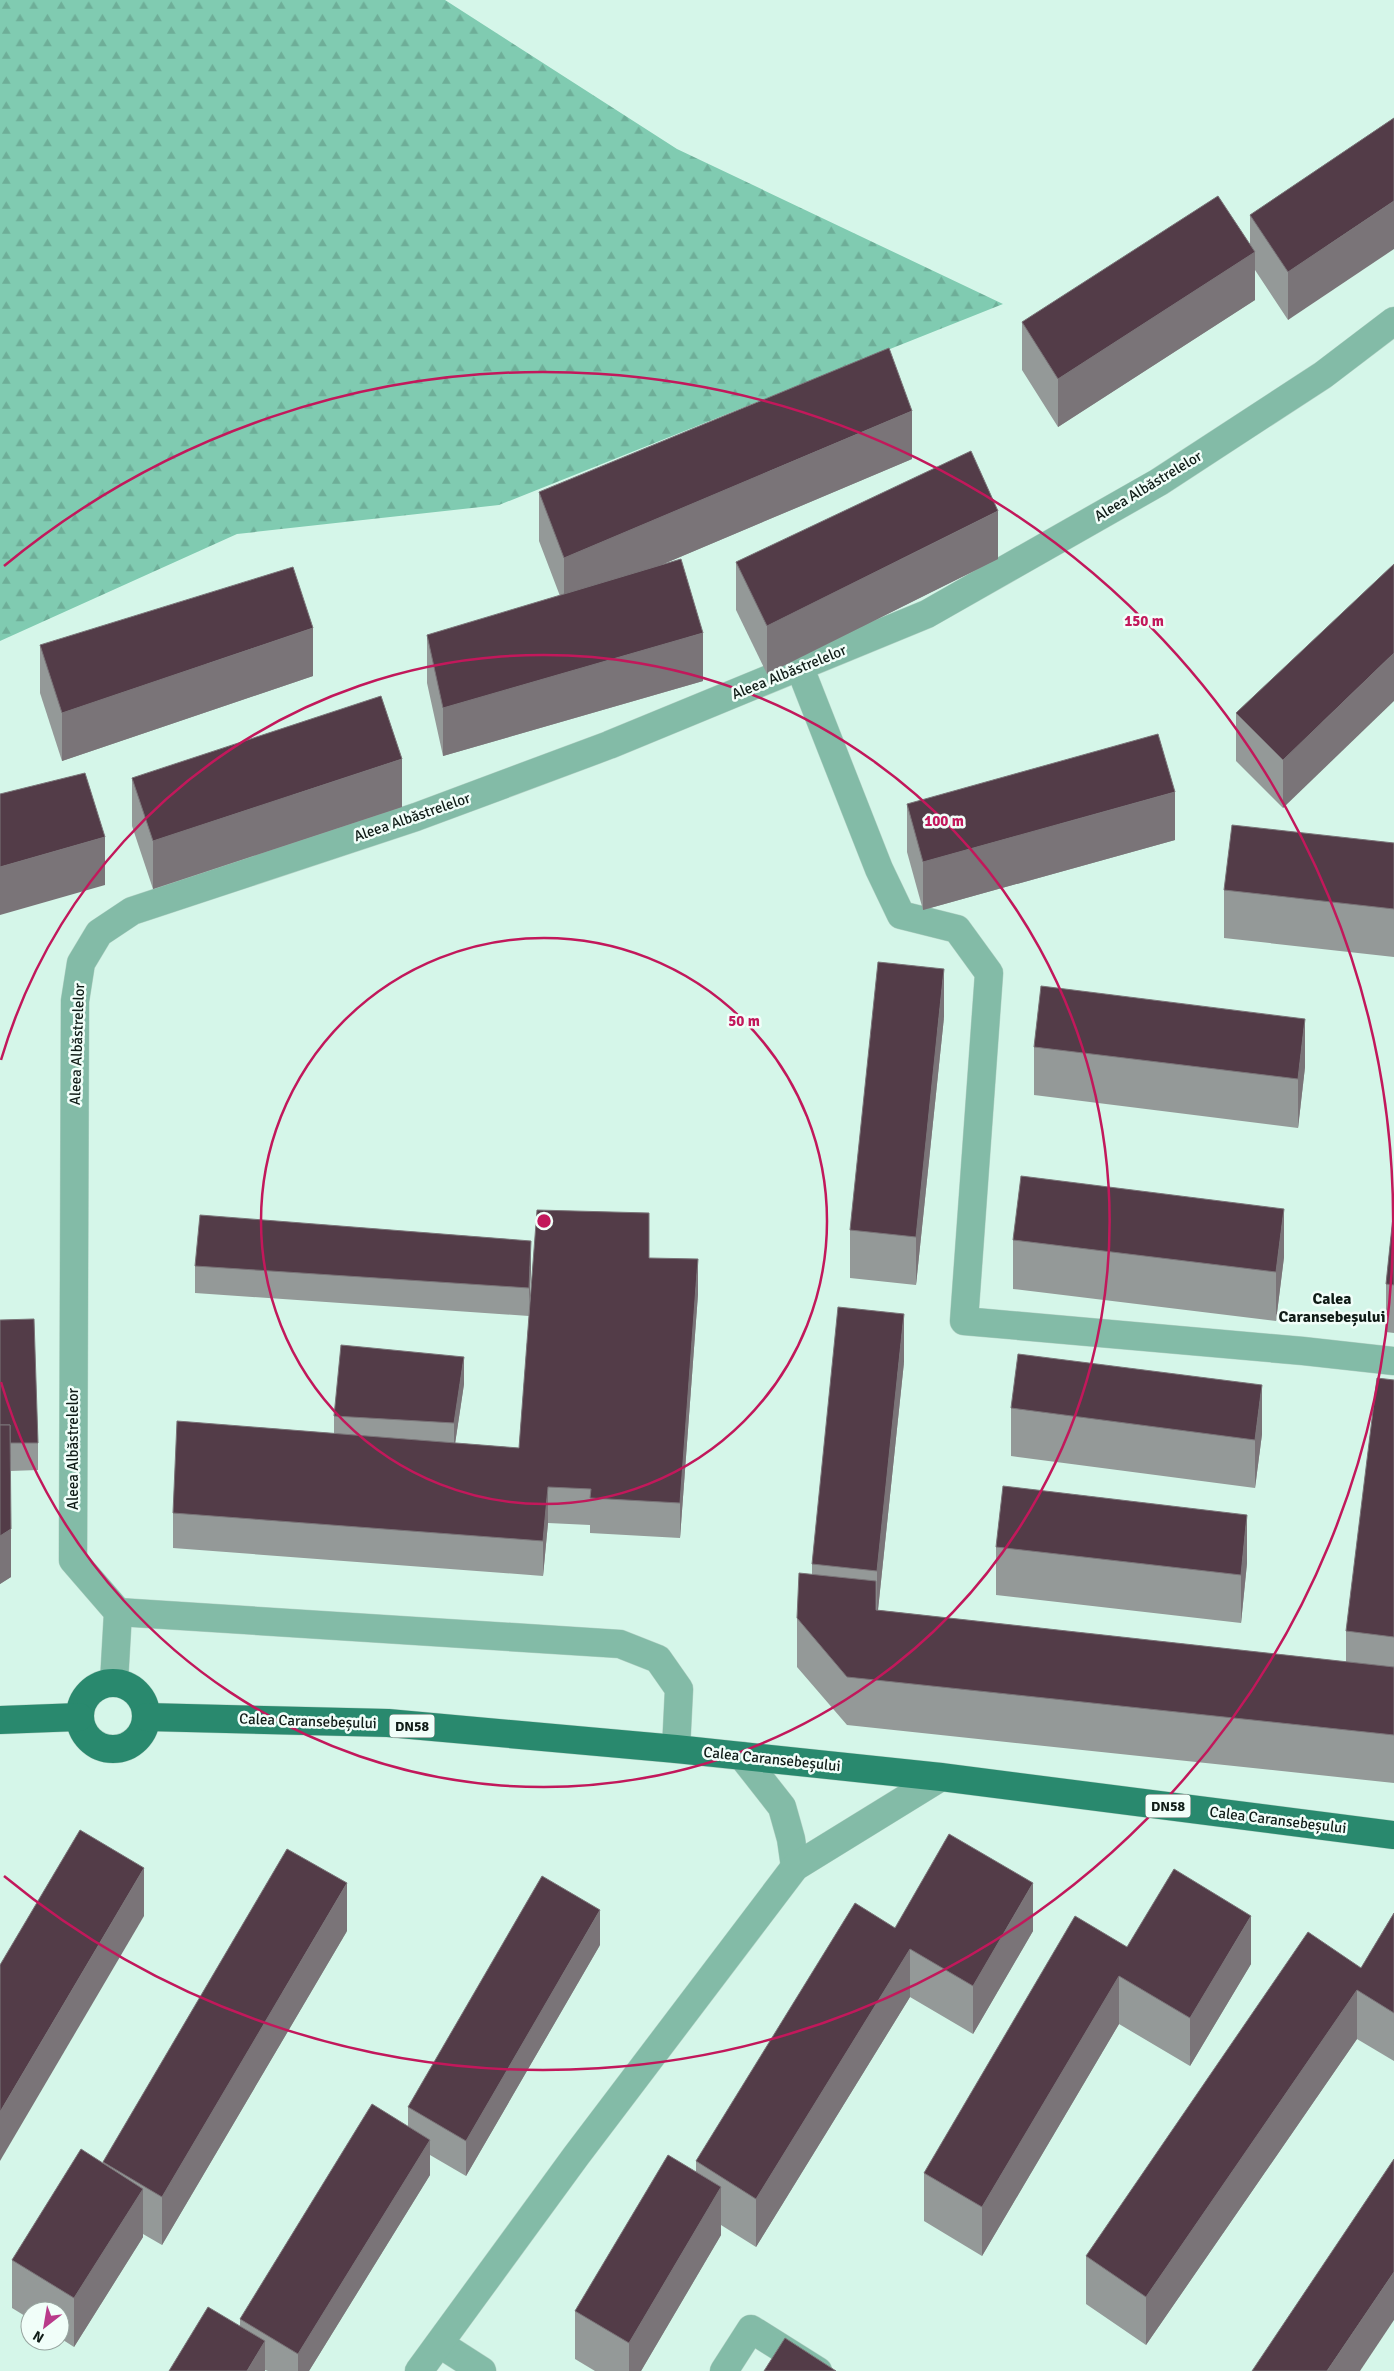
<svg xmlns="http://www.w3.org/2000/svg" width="1394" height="2371" font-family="Signika,sans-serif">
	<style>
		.forest { fill: url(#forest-firs) }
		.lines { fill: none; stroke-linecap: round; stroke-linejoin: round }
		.minor-casing { stroke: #b5d3c7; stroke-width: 29 }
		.major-casing { stroke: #b5d3c7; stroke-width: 29 }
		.minor { stroke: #83bba7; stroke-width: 28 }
		.major { stroke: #29896e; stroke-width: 28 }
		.wall { fill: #949998 }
		.shaded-wall { fill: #7a7478 }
		.building { fill: #533c48; stroke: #7a7478 }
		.ring { fill: none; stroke: #c2185b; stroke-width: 2.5 }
		.labels { text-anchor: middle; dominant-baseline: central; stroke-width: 5; stroke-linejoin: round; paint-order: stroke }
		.shield { fill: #f1fef9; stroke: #54605b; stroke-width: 1 }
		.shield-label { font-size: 14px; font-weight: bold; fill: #101c17 }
		.street-label { font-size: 15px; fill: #101c17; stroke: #f1fef9 }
		.neighbourhood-label { font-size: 16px; font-weight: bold; fill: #101c17; stroke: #f1fef9 }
		.centre { fill: #c2185b; stroke: #f1fef9; stroke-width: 2.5 }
		.ring-label { font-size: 15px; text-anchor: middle; font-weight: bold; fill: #c2185b; stroke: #f1fef9; stroke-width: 5; stroke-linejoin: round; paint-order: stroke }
	</style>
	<defs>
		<pattern id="forest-firs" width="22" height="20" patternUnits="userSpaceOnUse" patternTransform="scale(1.25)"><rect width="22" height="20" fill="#80cbb1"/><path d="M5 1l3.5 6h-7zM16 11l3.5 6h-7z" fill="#6eae98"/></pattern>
	</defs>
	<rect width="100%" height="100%" fill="#d5f6e9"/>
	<path class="forest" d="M0,0H445L677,149L1003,304L499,505L237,534L0,641Z"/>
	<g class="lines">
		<g class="minor-casing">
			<g id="minor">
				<path d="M800,668L879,869L901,915L957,929L989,973L964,1321L1303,1351L1394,1361"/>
				<path d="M118,1612L620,1644L658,1659L679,1689L676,1749"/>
				<path d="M114,1682L118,1612L73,1560L75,1001L81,963L99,933L132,911L416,817L609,745L927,614L1159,482L1323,375L1394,321"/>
				<path d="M742,1756L782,1807L791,1839L795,1867"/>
				<path d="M440,2344L482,2371"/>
				<path d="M419,2371L576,2156L795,1867L941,1777"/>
				<path d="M724,2371L751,2329L818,2371"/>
			</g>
		</g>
		<g class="major-casing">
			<g id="major">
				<circle cx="113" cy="1716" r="33"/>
				<path d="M147,1717L388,1723L676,1749L941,1777L1394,1835"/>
				<path d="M0,1720L79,1717"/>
			</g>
		</g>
		<use href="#minor" class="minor"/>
		<use href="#major" class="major"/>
	</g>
	<g class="wall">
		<path d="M1394,118L1288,320L1255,270V300L1058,427L1022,370V322L1250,244V215Z"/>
		<path d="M912,459L661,565L703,681L443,756L427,683V635L560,596L539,541V492Z"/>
		<path d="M998,559L767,674L736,610V562Z"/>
		<path d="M1394,564L1283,808L1236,761V713Z"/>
		<path d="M40,645L313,676L62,761L40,693Z"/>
		<path d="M132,778L402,807L153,889L132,826Z"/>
		<path d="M907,804L1175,840L923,910L907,852Z"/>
		<path d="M1394,843V957L1224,938V890Z"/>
		<path d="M944,1017L916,1285L850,1278V1230Z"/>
		<path d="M1034,1047L1305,1067L1298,1128L1034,1095Z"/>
		<path d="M1394,1207V1333L1386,1332V1284Z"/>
		<path d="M1013,1240L1284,1257L1276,1321L1013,1289Z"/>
		<path d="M649,1258L698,1294L680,1538L590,1533V1525L548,1523L543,1576L173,1548V1513L334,1434V1416L464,1384L455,1443L519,1448L529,1316L195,1293V1266L531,1268L529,1315Z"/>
		<path d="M0,1320L38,1443V1470L10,1471L11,1577L0,1584Z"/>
		<path d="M904,1362L878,1610L1346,1662V1631L1394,1380V1783L847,1725L797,1667V1618L812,1574V1564Z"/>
		<path d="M1011,1408L1262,1434L1255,1488L1011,1456Z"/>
		<path d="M996,1547L1247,1563L1241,1623L996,1595Z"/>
		<path d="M1394,1913V2061L1357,2039L1146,2345L1086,2304V2256L1361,1968Z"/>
		<path d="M895,1928L1033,1931L973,2034L910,1997L756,2247L721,2225V2235L641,2371H595L575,2359V2311L696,2172V2161Z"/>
		<path d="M347,1931L162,2245L143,2234V2237L74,2347L60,2338V2311H30V2319L12,2308V2260L103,2163V2162Z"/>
		<path d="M600,1945L466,2176L430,2155V2175L309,2371H268L265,2370V2371L240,2326V2319L408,2126V2107Z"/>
		<path d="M1127,1947L1251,1964L1190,2066L1119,2024L982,2256L924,2221V2173Z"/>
	</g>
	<g class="shaded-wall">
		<path d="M1394,201V249L1288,320V272Z"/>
		<path d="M1255,252V300L1058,427V379Z"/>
		<path d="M912,411V459L564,606V558Z"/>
		<path d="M998,511V559L767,674V626Z"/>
		<path d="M313,628V676L62,761V713Z"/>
		<path d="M703,633V681L443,756V708Z"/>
		<path d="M1394,653V701L1283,808V760Z"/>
		<path d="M402,759V807L153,889V841Z"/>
		<path d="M1175,792V840L923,910V862Z"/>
		<path d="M105,837V885L0,915V867Z"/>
		<path d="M944,969V1017L916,1285V1237Z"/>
		<path d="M1305,1019V1067L1298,1128V1079Z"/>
		<path d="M1284,1209V1257L1276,1321V1272Z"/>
		<path d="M531,1241V1268L529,1316V1288Z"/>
		<path d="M698,1259V1294L680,1538V1503Z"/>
		<path d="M904,1314V1362L877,1619V1571Z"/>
		<path d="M464,1357V1384L454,1451V1423Z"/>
		<path d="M1262,1385V1434L1255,1488V1440Z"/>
		<path d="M548,1487V1523L543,1576V1541Z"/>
		<path d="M1247,1515V1563L1241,1623V1575Z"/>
		<path d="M11,1529V1577L0,1584V1536Z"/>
		<path d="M144,1868V1916L0,2161V2112Z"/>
		<path d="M347,1883V1931L162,2245V2197Z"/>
		<path d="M1033,1883V1931L973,2034V1986Z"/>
		<path d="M600,1910V1945L466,2176V2141Z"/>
		<path d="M1251,1916V1964L1190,2066V2018Z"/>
		<path d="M910,1949V1997L756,2247V2199Z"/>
		<path d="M1119,1976V2024L982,2256V2207Z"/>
		<path d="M1357,1990V2039L1146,2345V2297Z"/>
		<path d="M430,2140V2175L309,2371H298V2354Z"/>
		<path d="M721,2187V2235L641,2371H629V2343Z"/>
		<path d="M143,2189V2237L74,2347V2298Z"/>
		<path d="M1394,2272V2320L1360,2371H1327Z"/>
		<path d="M265,2341V2371H247Z"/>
	</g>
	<g class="building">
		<path d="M1394,118V201L1288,272L1250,215Z"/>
		<path d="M1218,196L1255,252L1058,379L1022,322Z"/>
		<path d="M889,348L912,411L564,558L539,492Z"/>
		<path d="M971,451L998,511L767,626L736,562Z"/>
		<path d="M681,559L703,633L443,708L427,635Z"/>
		<path d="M1394,564V653L1283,760L1236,713Z"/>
		<path d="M293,567L313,628L62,713L40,645Z"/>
		<path d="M381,696L402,759L153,841L132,778Z"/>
		<path d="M1158,734L1175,792L923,862L907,804Z"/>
		<path d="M85,773L105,837L0,867V794Z"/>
		<path d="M1232,825L1394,843V909L1224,890Z"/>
		<path d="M878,962L944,969L916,1237L850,1230Z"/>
		<path d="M1041,986L1305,1019L1298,1079L1034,1047Z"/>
		<path d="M1021,1176L1284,1209L1276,1272L1013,1240Z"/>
		<path d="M1394,1207V1285L1386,1284Z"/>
		<path d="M537,1210L649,1213V1258L698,1259L680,1503L590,1498L591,1489L548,1487L543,1541L173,1513L177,1421L519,1448Z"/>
		<path d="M200,1215L531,1241L529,1288L195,1266Z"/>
		<path d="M838,1307L904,1314L877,1571L812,1564Z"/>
		<path d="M34,1319L38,1443H10V1425H0V1320Z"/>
		<path d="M341,1345L464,1357L454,1423L334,1416Z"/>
		<path d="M1018,1354L1262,1385L1255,1440L1011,1408Z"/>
		<path d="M1377,1378L1394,1380V1637L1346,1631Z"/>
		<path d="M0,1425H10L11,1529L0,1536Z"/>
		<path d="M1003,1486L1247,1515L1241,1575L996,1547Z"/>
		<path d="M799,1573L876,1581V1610L1394,1667V1735L847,1677L797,1618Z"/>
		<path d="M80,1830L144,1868L0,2112V1965Z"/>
		<path d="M949,1834L1033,1883L973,1986L910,1949L756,2199L696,2161L855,1903L895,1928Z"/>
		<path d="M287,1849L347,1883L162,2197L103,2162Z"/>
		<path d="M1174,1869L1251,1916L1190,2018L1119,1976L982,2207L924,2173L1075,1916L1127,1947Z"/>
		<path d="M542,1876L600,1910L466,2141L408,2107Z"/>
		<path d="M1394,1913V2013L1357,1990L1146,2297L1086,2256L1308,1932L1361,1968Z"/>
		<path d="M372,2104L430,2140L298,2354L240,2319Z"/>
		<path d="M81,2149L143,2189L74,2298L12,2260Z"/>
		<path d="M668,2155L721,2187L629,2343L575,2311Z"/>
		<path d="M1394,2159V2272L1327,2371H1252Z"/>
		<path d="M208,2307L265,2341L247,2371H169Z"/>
		<path d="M785,2338L836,2371H764Z"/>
	</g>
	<g class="ring">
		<circle cx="544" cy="1221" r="283"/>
		<path d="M1 1060A566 566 0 1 1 1 1382"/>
		<path d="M4 566A849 849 0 1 1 4 1876"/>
	</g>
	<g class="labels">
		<g class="shield">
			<rect x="389.5" y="1714.5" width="45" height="23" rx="4"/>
			<rect x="1145.5" y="1794.5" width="45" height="23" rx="4"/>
		</g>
		<g class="shield-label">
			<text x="412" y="1726">DN58</text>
			<text x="1168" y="1806">DN58</text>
		</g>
		<g class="street-label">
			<text transform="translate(1148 486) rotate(-31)">Aleea Albăstrelelor</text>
			<text transform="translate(789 672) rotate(-22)">Aleea Albăstrelelor</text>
			<text transform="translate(412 817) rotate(-19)">Aleea Albăstrelelor</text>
			<text transform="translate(77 1044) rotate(-88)">Aleea Albăstrelelor</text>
			<text transform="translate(73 1449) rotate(-90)">Aleea Albăstrelelor</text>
			<text transform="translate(308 1721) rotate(2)">Calea Caransebeșului</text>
			<text transform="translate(772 1759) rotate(6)">Calea Caransebeșului</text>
			<text transform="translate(1278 1820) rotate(7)">Calea Caransebeșului</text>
		</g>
		<g class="neighbourhood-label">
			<text x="1332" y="1299">Calea<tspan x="1332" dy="18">Caransebeșului</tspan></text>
		</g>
	</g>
	<circle cx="544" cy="1221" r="8" class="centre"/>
	<g class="ring-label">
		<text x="1144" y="626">150 m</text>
		<text x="944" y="826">100 m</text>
		<text x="744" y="1026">50 m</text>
	</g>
	<g transform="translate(45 2326) rotate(211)"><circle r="24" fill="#f1fef9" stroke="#97a49f"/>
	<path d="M0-4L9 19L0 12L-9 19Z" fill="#b93b8a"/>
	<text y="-8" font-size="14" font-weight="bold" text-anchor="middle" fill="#101c17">N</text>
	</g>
</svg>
